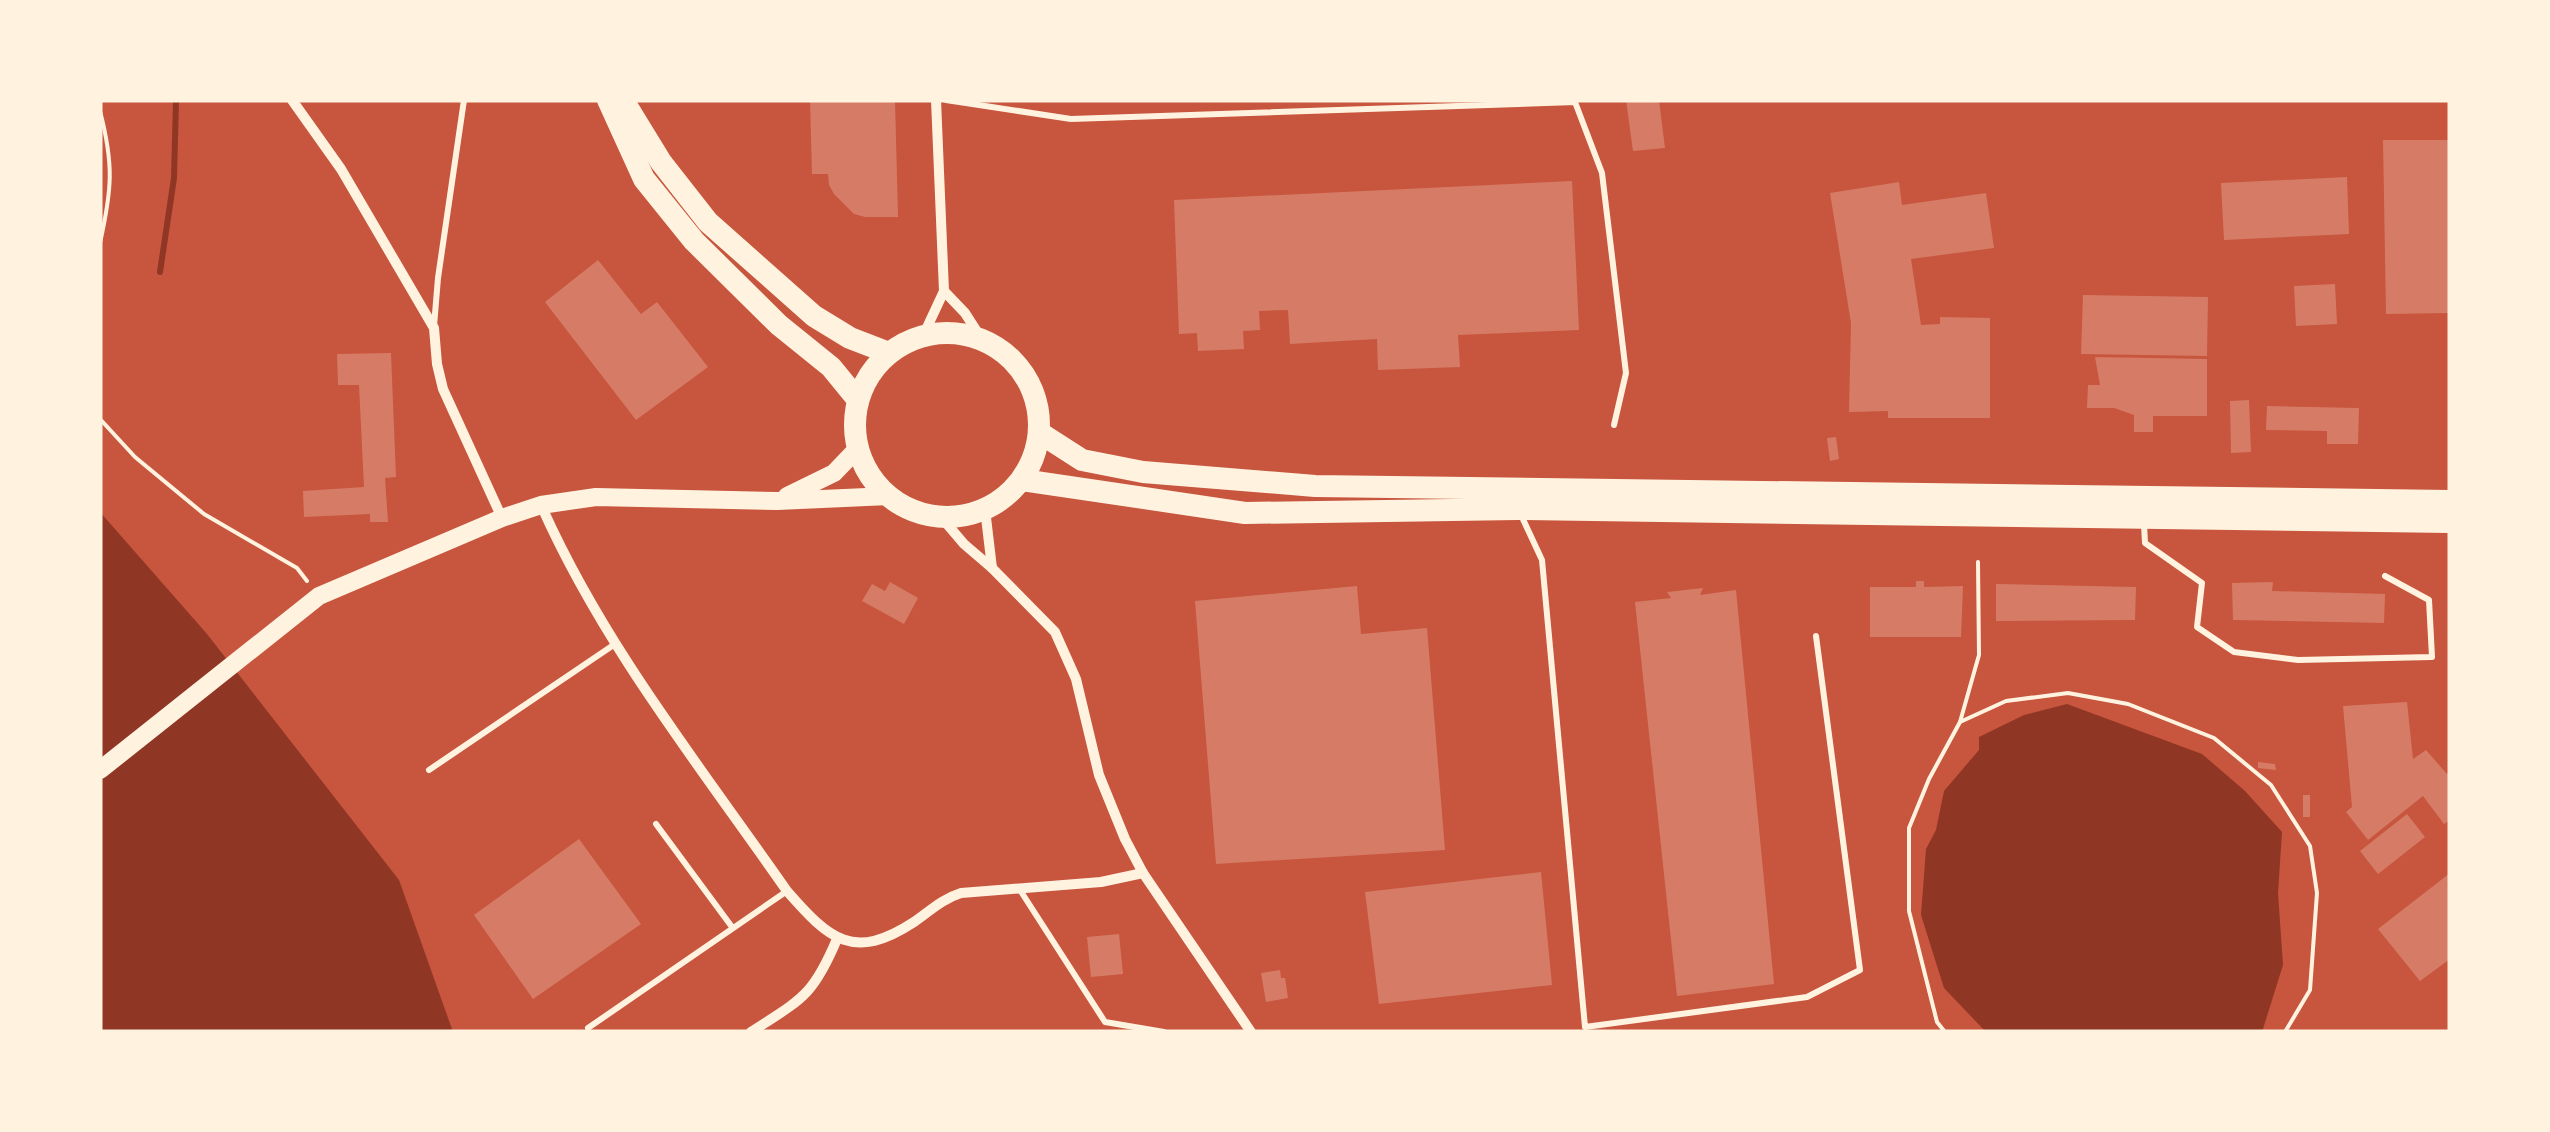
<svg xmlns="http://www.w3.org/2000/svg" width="2550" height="1132" font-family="'DM Sans',sans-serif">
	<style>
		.water { fill: #8f3625 }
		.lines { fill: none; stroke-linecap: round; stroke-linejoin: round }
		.stream { stroke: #8f3625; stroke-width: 6 }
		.building { fill: #d67c66 }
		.path { stroke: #fff3e0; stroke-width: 4 }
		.service { stroke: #fff3e0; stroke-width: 6 }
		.minor { stroke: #fff3e0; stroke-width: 10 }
		.tertiary { stroke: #fff3e0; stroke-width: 18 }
		.primary { stroke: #fff3e0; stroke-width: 22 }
	</style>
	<rect width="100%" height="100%" fill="#c8553d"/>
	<g class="water">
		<path d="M100,512L207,634L399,880L453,1032H100Z"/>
		<path d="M2067,704L2202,754L2245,791L2282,832L2278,893L2283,965L2262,1032H1986L1944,988L1921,915L1926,849L1936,830L1944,791L1979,750V737L2024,715Z"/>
	</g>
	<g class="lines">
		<path class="stream" d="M160,272L174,178L176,100"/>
	</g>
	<g class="building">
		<path d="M810,100H895L898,217H865L854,214L834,194L829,185L828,174H812Z"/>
		<path d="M1626,100H1659L1665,148L1633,151Z"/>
		<path d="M2383,140H2449L2450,313L2386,314Z"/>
		<path d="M2347,177L2349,234L2224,240L2221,183Z"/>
		<path d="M1572,181L1579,330L1458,335L1460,367L1378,370L1377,339L1290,344L1288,310L1259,311L1260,330L1243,331L1244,349L1198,351L1197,333L1179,334L1174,200Z"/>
		<path d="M1899,182L1902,205L1986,193L1994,248L1911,259L1921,325L1940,324V317L1990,318V418H1888V411L1849,412L1851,323L1830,193Z"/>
		<path d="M598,260L641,314L657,302L708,367L636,420L545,302Z"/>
		<path d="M2335,284L2337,324L2296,326L2294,286Z"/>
		<path d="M2083,295L2208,297L2207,356L2081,354Z"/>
		<path d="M391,353L396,477L385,478L388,522H370V514L304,517L303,491L364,487L359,385H338L337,354Z"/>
		<path d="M2095,357L2207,359V416H2153V432H2134V415L2114,408H2087L2088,385H2100Z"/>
		<path d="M2249,400L2251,452L2231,453L2230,401Z"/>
		<path d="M2267,406L2359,408L2358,444H2327V431L2266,430Z"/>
		<path d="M1836,437L1839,459L1830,461L1827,438Z"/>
		<path d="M1916,581H1924V587L1963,586L1961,637H1870V587H1916Z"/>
		<path d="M890,582L918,598L904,624L862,601L872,584L885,591Z"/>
		<path d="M2273,582L2272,591L2385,594L2384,623L2233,620L2232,583Z"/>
		<path d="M1996,584L2136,587L2135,620L1996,621Z"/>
		<path d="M1357,586L1361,634L1427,628L1445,850L1216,864L1195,601Z"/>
		<path d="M1703,588L1700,595L1736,590L1774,984L1677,996L1635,602L1671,598L1667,592Z"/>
		<path d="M2407,702L2413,759L2426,750L2447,774L2450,773V820L2444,824L2423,796L2368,840L2346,812L2352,807L2343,706Z"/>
		<path d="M2258,762L2275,764L2276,770L2258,768Z"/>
		<rect x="2303" y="795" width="7" height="22"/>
		<path d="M2407,814L2425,837L2378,874L2360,851Z"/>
		<path d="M579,839L641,924L533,999L474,915Z"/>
		<path d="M1541,872L1552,985L1379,1004L1365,892Z"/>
		<path d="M2450,873V959L2420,981L2378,929Z"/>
		<path d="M1119,934L1123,974L1091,977L1087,937Z"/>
		<path d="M1280,970L1281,978H1285L1288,998L1266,1002L1261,973Z"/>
	</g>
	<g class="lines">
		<g class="path">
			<path d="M100,111C114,165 112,189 100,243"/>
			<path d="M100,419L135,457L204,514L297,568L307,581"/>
			<path d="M1960,722L2006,701L2068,693L2128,704L2214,738L2271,785L2310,846L2317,893L2310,990L2285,1032"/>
			<path d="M1945,1032L1937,1022L1909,911V828L1929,779L1960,722L1979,655L1978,562"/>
		</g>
		<g class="service">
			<path d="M946,100L1071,119L1575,102L1602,173L1626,373L1614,425"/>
			<path d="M434,326L438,278L464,100"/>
			<path d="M1521,515L1542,560L1585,1027L1807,997L1860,970L1816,636"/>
			<path d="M2144,524L2145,543L2202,583L2197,627L2234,652L2298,660L2432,657L2429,600L2385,576"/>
			<path d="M429,770L615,644"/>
			<path d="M656,824L732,927"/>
			<path d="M1020,890L1105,1022L1164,1032"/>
			<path d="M588,1028L787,891"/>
		</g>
		<g class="minor">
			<path d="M292,100L341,169L434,328L437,364L443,389L502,518"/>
			<path d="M944,291L965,313L981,338"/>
			<path d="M923,336L944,291L936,100"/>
			<path d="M541,505C603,645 700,766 787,891C829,939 853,962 914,922C930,911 942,899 961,893L1101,882L1143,873"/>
			<path d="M941,517L964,544L992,568L985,509"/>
			<path d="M992,568L1055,632L1076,679L1099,775L1125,839L1143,873L1251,1032"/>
			<path d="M751,1032C802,999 813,996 837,939"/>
		</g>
		<g class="tertiary">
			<path d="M787,496L834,473L858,448"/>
			<path d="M100,770L319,596L502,518L541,505L596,497L777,501L889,496"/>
		</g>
		<g class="primary">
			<path d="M608,100L644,179L694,241L779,325L831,367L858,400"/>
			<path d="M623,100L661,162L708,222L814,316L850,338L889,353"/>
			<circle cx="947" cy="425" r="92"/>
			<path d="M1040,433L1082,460L1143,472L1315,486L2450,501"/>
			<path d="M1022,480L1245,513L1518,509L2450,522"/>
		</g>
	</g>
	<rect width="2550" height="1132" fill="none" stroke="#fff3e0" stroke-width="205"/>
</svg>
